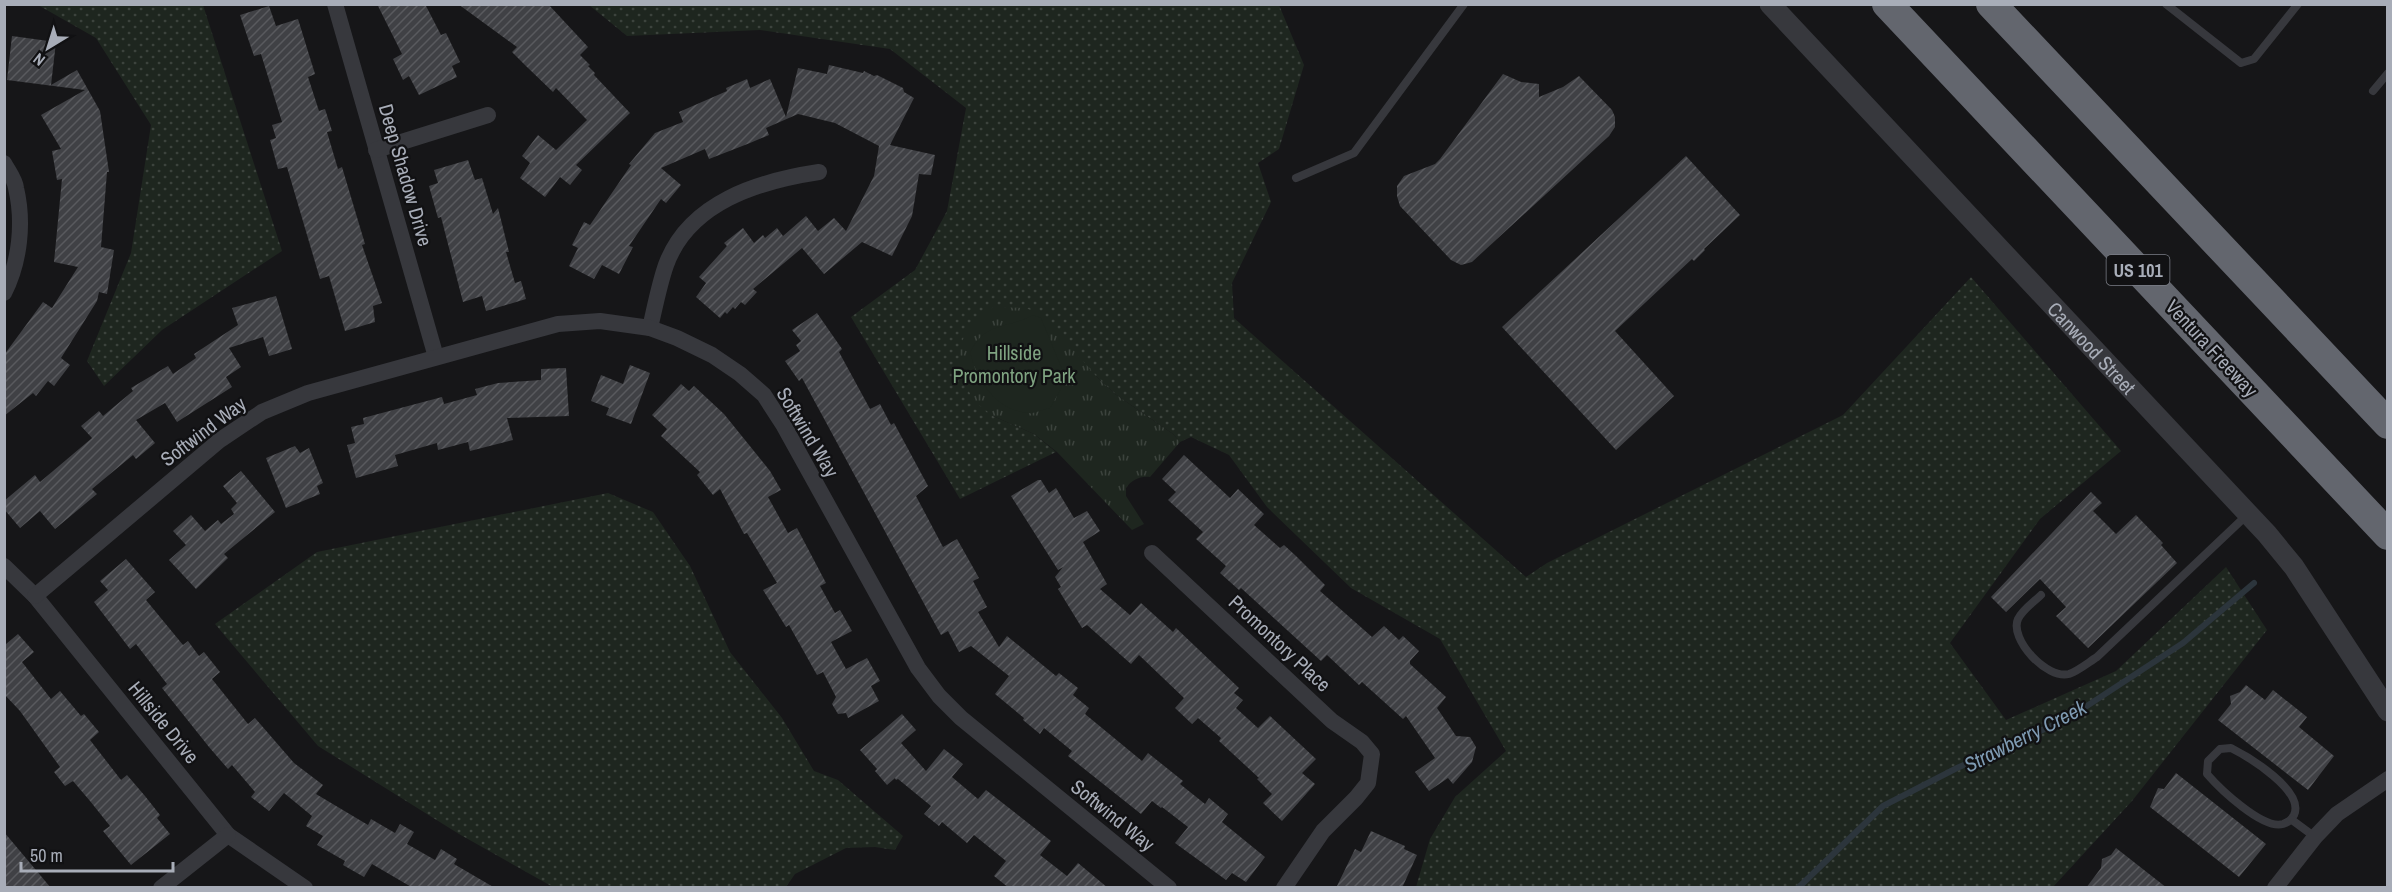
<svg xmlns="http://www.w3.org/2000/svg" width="2392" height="892" font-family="'Archivo Narrow',sans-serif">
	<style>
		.grass { fill: url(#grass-dots) }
		.park { fill: url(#park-tufts) }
		.garden { fill: #1e261f }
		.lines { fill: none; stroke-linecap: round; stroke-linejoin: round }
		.stream { stroke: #2c353c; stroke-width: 6 }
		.building { fill: url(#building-hatch) }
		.service { stroke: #37383d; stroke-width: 8 }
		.minor { stroke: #37383d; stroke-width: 16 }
		.tertiary { stroke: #37383d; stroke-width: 21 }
		.motorway { stroke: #63666e; stroke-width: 30 }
		.labels { text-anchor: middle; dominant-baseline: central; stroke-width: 4.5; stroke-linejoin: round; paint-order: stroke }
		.shield { fill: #111113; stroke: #7b7e86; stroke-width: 1.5 }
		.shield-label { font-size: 18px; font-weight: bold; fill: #a8adb8 }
		.street-label { font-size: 20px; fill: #a8adb8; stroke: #111113 }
		.park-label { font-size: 20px; fill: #7fa381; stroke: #111113 }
		.water-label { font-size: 21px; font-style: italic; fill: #7f9bb3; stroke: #111113 }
	</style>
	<defs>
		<pattern id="grass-dots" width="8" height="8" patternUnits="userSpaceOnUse" patternTransform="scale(1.5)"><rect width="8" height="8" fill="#1e261f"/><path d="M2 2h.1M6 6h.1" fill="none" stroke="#3c433d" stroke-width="1.8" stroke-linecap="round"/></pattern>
		<pattern id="park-tufts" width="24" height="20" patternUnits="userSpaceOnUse" patternTransform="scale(1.5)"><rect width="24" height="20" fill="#1e261f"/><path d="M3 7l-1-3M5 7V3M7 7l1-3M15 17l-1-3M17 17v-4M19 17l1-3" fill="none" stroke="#3c433d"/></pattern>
		<pattern id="building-hatch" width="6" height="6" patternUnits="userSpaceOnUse" patternTransform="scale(1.5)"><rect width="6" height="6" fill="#404145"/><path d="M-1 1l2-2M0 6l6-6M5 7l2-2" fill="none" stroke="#595a5e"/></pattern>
	</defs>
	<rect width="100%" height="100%" fill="#161618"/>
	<g class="grass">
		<path d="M38,5H203L282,251L162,330L104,386L87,361L131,253L151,125L96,38Z"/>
		<path d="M589,5H1279L1304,65L1279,149L1258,163L1271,202L1232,283L1234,318L1526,577L1547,563L1843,415L1971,277L2121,451L2040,519L1950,643L2006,720L2116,671L2226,567L2267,630L2132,801L2053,887H1416L1430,839L1455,797L1506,751L1440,639L1351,588L1267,507L1229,455L1191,437L1180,442L1173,434L1115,394L1096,376L993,416L1034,434L1056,452L960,499L851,317L915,270L947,211L966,108L890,49L760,30L627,36Z"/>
		<path d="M608,493L653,512L690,566L730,652L782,718L814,771L838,780L903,836L895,850L875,847L846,848L795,874L786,887H553L459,834L318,746L215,624L317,552Z"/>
	</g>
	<path class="park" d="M993,307L1026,308L1044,316L1096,376L1115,394L1173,434L1180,442L1150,477C1139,476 1132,480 1126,488V496L1144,524L1132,530L1057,452L1034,434L993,416L974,401L959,373L960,346L970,323Z"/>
	<path class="garden" d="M1033,315L1041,318L1064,374L1061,389L1050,408C1044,409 1034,414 1028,413C995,410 977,380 970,352C987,320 1006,330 1033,315Z"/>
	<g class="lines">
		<path class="stream" d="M1798,888L1883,806L1957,768L2067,719L2183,643L2254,583"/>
	</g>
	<g class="building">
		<path d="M377,4H425L441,35L446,33L460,62L452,66L457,77L419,95L409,76L403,80L393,59L402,54Z"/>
		<path d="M458,4H548L588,47L580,55L590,65L588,66L595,73L594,75L630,113L576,165L582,170L570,185L560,177L545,197L520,178L530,163L522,156L538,135L556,150L587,120L556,88L553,92L527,67L512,52L517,47Z"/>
		<path d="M269,6L276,26L298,19L315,74L308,77L319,111L325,109L332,131L327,132L338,169L342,167L365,244L362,245L382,303L373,306L375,322L345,331L329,276L320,279L287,167L278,169L270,140L276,138L272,125L282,122L261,54L254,56L240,15Z"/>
		<path d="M12,36L56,42L51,85L77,70L100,111L109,172H107L101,247L114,250L107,294L99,292L97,301L61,358L70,365L54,386L48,381L36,396L33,393L4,416V355L43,302L52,308L78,267L54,262L62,179L57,180L52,151L61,149L41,115L85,90L7,80Z"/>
		<path d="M829,65L863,73L864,71L874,76L877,75L903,88L904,92L914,98L890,145L935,155L931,175L919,174L912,216L892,256L862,242L824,274L802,248L753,289L757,292L745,305L741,302L735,309L733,307L727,314L725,312L720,318L696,297L706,283L699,277L727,246L724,243L743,228L754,243L763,235L765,238L777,228L783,236L806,216L818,231L834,218L846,231L874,176L879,146L835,123L798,114L766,128L769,135L750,143L709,159L705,149L661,168L681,185L666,203L661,199L629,246L633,247L619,274L602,265L594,279L569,266L578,248L572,245L584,222L590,225L631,165L629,164L655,133L683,122L679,112L727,91L726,88L747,79L750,88L770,79L786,117L798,68L827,74Z"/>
		<path d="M1503,74L1521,82L1539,84V97L1563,87L1579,76L1612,110L1615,117V127L1609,136L1472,262L1461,265L1451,260L1400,206L1397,196V186L1404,176L1435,164L1440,159Z"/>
		<path d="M1686,156L1740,215L1704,249L1705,250L1694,261L1692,259L1615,331L1674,396L1616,450L1502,327Z"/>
		<path d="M468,160L475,180L482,178L493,214L498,208L509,252H506L515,283L521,281L526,299L486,311L482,296L463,302L441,217L438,218L429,186L438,183L434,170Z"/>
		<path d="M276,296L292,349L269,356L263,337L229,348L241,367L226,377L232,387L177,422L165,403L136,420L155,443L136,459L133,455L92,489L97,494L55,529L40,511L20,528L4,509V501L35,475L40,482L92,438L81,426L99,411L103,416L133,391L131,388L168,366L173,374L196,358L194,354L238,325L232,308Z"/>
		<path d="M817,313L842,349L839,352L870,409L880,404L891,425L894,423L928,486L916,496L943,547L957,539L979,578L973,581L987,607L978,612L999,647L1007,636L1056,676L1059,673L1078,688L1073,695L1089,708L1085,714L1142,761L1148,753L1183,781L1180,784L1205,804L1209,798L1228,814L1222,822L1265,857L1246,882L1232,873L1226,880L1175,843L1188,827L1162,807L1161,808L1152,801L1141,814L1068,756L1072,751L1044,728L1040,734L1023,720L1024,718L995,694L1009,676L971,646L959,652L948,631L941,635L802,378L799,381L785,361L800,351L796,345L801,341L792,330Z"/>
		<path d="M630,365L650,373L631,424L606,415L609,408L591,401L601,375L623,384Z"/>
		<path d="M566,368L569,416L507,418L513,440L470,451L468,442L438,450L437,443L395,455L398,466L356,478L347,445L355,443L351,427L364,424L363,418L442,397L444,404L477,395L475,389L498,383L541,380V369Z"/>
		<path d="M681,384L689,391L694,386L724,414L770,471L781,490L768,497L788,533L797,528L826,583L820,586L835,613L840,610L852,631L831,642L846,669L867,658L880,681L871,686L879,701L848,718L846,713L838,714L832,704L836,697L823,672L817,675L789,625L786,627L763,590L777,583L747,533L744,534L720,489L713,495L697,475L700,472L661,436L667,429L652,415Z"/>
		<path d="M295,446L300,453L309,448L323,483L317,486L320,494L286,508L266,458Z"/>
		<path d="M1184,455L1230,498L1238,489L1264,514L1254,525L1280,548L1284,545L1296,556L1325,585L1320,591L1372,637L1384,626L1399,640L1403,636L1419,651L1410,661V664L1446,697L1437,708L1456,736L1470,737L1476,747L1472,762L1453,784L1448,778L1429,791L1415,772L1435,758L1406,716L1403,719L1362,682L1359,685L1327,655L1321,661L1241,588L1239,590L1220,573L1226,566L1196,539L1203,532L1168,500L1176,492L1162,479Z"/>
		<path d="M241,471L275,512L224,554L228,558L196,589L169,560L186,545L173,531L191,515L205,531L218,520L221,524L234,514L231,509L237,503L223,486Z"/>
		<path d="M1038,480H1041L1049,493L1056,488L1074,518L1087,511L1100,531L1083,542L1107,584L1100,589L1130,615L1141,603L1173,632L1176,628L1239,688L1234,693L1243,700L1236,708L1258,728L1270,716L1316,759L1302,773L1315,784L1282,821L1263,803L1272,794L1257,779L1259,778L1219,741L1221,738L1198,718L1192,724L1175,708L1184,698L1139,655L1131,664L1087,625L1082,628L1058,589L1061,587L1055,577L1063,567L1058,570L1011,496Z"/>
		<path d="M2091,492L2102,503L2093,511L2116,534L2136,515L2163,543L2161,545L2177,563L2088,648L2056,616L2066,607L2040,579L2006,612L1991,597Z"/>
		<path d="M126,559L155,592L146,600L183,645L188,641L199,656L204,652L220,672L212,679L248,724L255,718L294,763L323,785L316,794L368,825L371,819L395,833L400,824L414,832L407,844L435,860L441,849L457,859L454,864L495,888H413L372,864L364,877L343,865L345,861L317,845L323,836L306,826L312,816L284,793L269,811L251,797L255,792L232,765L228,769L209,747L162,688L167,684L136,644L130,649L94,602L108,590L100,581Z"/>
		<path d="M18,634L34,652L22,662L51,699L60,691L81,716L84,714L99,732L90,740L121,780L127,775L145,796L160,815L157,818L170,834L131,865L103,831L110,826L90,801L73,781L65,786L54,772L60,767L20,711L4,694V642L6,644Z"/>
		<path d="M2246,685L2265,700L2273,690L2307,717L2299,727L2334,756L2308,790L2218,720L2231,704L2230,696L2240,692Z"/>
		<path d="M902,714L916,730L901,743L926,771L944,749L963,764L952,777L978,799L986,790L1051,841L1040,855L1067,876L1078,863L1108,888H1009L994,876L1006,861L974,835L967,843L942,822L939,826L924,814L931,806L898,779L896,780L895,778L887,785L875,771L877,769L860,750Z"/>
		<path d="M2176,773L2266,844L2239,877L2150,807L2158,788L2164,789Z"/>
		<path d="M1371,831L1405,846L1404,849L1417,855L1402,888H1336L1355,849L1361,852Z"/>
		<path d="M4,832L51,888H4Z"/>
		<path d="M2116,848L2167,888H2086L2101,868L2102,859L2111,855Z"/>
	</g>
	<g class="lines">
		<g class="service">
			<path d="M2166,4L2241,63L2254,59L2298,4"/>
			<path d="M2373,91L2388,73"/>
			<path d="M1296,178L1354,153L1464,4"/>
			<path d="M2041,595C2034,602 2023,609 2018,619C2009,639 2047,680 2069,674C2078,671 2089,662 2097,657L2248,514"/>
			<path d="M2231,748C2249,757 2305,791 2294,815C2291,820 2289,822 2283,824C2263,830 2220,789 2207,774L2208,761L2220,749Z"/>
			<path d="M2292,820L2315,837"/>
		</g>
		<g class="minor">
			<path d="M335,4L436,357"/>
			<path d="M376,150L488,115"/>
			<path d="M4,163C8,171 15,179 16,188C24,222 20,262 4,293"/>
			<path d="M650,328C655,307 659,285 666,265C689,202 759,181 819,172"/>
			<path d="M1152,553L1332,721L1362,742L1372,754L1368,783L1356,798L1323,831L1284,888"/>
			<path d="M4,566L35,596L228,835L305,888"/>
			<path d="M35,596L220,440L262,412L308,393L558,324L600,321L650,328L677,338L712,355L740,374L764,395L784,426L918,668L939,696L961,718L1169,888"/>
			<path d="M161,888L228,835"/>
			<path d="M2275,888L2315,837L2337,814L2388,779"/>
		</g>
		<path class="tertiary" id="s1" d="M1770,4L2267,534L2294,567L2388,711"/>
		<g class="motorway">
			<path d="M1887,4L2388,535"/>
			<path d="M1991,4L2388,424"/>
		</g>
	</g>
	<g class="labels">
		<rect class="shield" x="2106.5" y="255" width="63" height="30" rx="4.5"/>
		<g class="shield-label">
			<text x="2138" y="270">US 101</text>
		</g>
		<g class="street-label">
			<text transform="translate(406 175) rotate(74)">Deep Shadow Drive</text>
			<text stroke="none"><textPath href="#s1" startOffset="471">Canwood Street</textPath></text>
			<text transform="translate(2212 348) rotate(47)">Ventura Freeway</text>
			<text transform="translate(203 431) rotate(-37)">Softwind Way</text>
			<text transform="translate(808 432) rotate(59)">Softwind Way</text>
			<text transform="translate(1280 643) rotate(43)">Promontory Place</text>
			<text transform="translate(164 722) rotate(51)">Hillside Drive</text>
			<text transform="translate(1113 815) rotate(39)">Softwind Way</text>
		</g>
		<g class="park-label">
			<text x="1014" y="352">Hillside<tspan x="1014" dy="23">Promontory Park</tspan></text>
		</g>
		<g class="water-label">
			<text transform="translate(2025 736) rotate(-27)">Strawberry Creek</text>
		</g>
	</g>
	<rect width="2392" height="892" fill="none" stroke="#a8adb8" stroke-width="12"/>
	<g transform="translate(48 48) rotate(218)" stroke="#111113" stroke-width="4.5" paint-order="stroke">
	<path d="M0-4.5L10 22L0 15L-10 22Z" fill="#a8adb8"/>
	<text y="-9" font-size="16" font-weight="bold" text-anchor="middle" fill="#a8adb8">N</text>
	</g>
	<path d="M21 862v9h152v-9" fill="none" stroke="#a8adb8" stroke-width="3"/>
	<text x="30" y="862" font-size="18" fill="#a8adb8" stroke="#111113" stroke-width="4.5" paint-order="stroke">50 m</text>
</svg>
